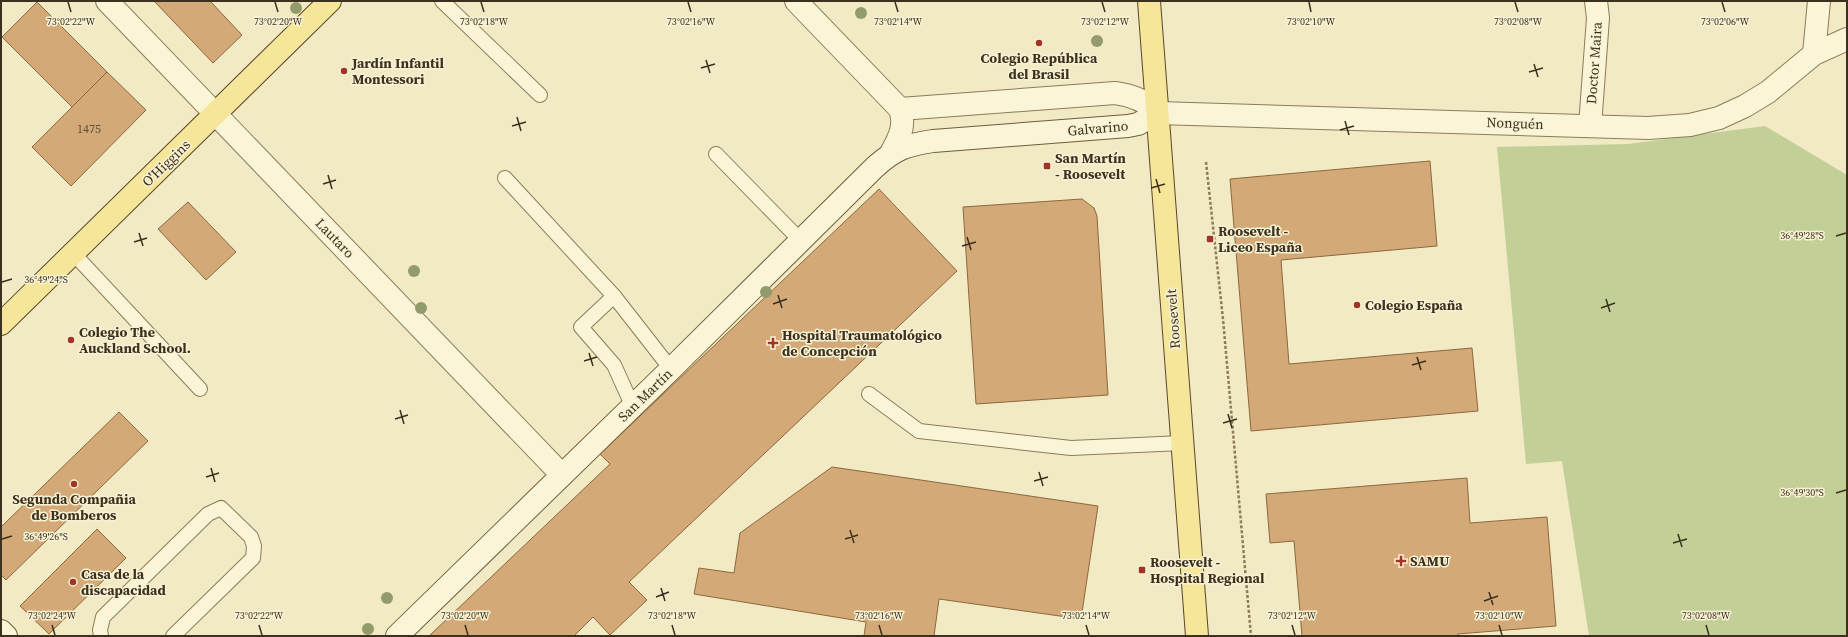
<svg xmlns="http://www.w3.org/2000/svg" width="1848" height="637" font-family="'Source Serif 4',serif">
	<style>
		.green { fill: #c2d097 }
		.building { fill: #d2a977; stroke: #8e683d }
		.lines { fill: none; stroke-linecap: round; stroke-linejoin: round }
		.lane-casing { stroke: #8d7c59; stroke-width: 16 }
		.street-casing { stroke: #8d7c59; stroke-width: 24 }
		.secondary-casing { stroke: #6f5c3c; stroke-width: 24 }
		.primary-casing { stroke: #5b482d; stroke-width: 24 }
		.path { stroke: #8d7c59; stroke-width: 2.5; stroke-dasharray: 3 2; stroke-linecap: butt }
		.lane { stroke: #fbf5d8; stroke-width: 14 }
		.street { stroke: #fbf5d8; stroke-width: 22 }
		.secondary { stroke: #fbf5d8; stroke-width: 22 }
		.primary { stroke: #f6e69a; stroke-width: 22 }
		.tree { fill: #929b6b }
		.ticks { fill: none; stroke: #3c301e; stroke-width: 1.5 }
		.poi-dot { fill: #a03425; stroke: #f8f2d4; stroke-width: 1.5 }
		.labels { text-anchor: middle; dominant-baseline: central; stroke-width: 3; stroke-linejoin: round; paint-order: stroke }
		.number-label { font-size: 12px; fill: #624e34 }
		.poi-label { font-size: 14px; font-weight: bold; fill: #3c301e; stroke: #f8f2d4; text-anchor: start }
		.street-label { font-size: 14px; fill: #3c301e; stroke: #f8f2d4 }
		.ticks-label { font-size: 10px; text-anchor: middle; fill: #3c301e; stroke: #f8f2d4; stroke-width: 3; stroke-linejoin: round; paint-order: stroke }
	</style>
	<rect width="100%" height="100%" fill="#f1eac4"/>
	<path class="green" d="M1765,126L1847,175V636H1589L1562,461L1526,464L1497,147L1628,144Z"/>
	<g class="building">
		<path d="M154,1H210L242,35L213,63Z"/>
		<path d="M37,2L107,72L72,107L2,37Z"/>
		<path d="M107,72L146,110L71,186L32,147Z"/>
		<path d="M1430,161L1437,246L1281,260L1289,364L1472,348L1478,411L1251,431L1230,179Z"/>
		<path d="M879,189L957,271L629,582L647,600L610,635L593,617L574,636H429L610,464L600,454Z"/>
		<path d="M1082,199L1094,208L1097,216L1108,395L976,404L963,207Z"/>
		<path d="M188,202L236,252L206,280L158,229Z"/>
		<path d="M119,412L148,441L6,580L1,575V527Z"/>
		<path d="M832,467L1098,506L1081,619L939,599L934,636H864L866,622L694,594L699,568L734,573L740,533Z"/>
		<path d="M1467,478L1470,523L1547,517L1556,626L1458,634V636H1302L1294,541L1270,543L1266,494Z"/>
		<path d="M97,529L126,558L49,634L20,606Z"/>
	</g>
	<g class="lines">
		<g class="lane-casing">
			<g id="lane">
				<path d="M442,1L540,95"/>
				<path d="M716,154L801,241"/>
				<path d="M505,178L614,296L671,369"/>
				<path d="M73,253L200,389"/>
				<path d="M614,296L581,327L614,365L633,407"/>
				<path d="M869,394L919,431L1071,448L1182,443"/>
				<path d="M101,636L100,630L103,617L208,514L221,508L251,537L254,546L253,558L173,636"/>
			</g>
		</g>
		<g class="street-casing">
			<g id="street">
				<path d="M107,1L562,475"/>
				<path d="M796,1L900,109C906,126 899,138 891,153"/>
				<path d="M1814,54L1819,1"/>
				<path d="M900,109L1115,93C1132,95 1146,101 1158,113L1648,128L1690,125L1719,118L1745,106L1768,92L1814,54L1847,39"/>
				<path d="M1590,126L1598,18L1596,1"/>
			</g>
		</g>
		<g class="secondary-casing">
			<g id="secondary">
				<path d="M1,631L6,636"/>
				<path d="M397,636L671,369L875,167C895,149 906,145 933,141L1128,126L1138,124L1158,113"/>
			</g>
		</g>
		<g class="primary-casing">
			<g id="primary">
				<path d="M1149,1L1197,636"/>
				<path d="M1,324L330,1"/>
			</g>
		</g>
		<path class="path" d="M1206,162L1223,319L1251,636"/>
		<use href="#lane" class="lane"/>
		<use href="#street" class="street"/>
		<use href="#secondary" class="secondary"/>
		<use href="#primary" class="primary"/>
	</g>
	<g class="tree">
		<circle cx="296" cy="8" r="6"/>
		<circle cx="861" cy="13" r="6"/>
		<circle cx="1097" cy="41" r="6"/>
		<circle cx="414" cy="271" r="6"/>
		<circle cx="766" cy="292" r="6"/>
		<circle cx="421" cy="308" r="6"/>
		<circle cx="387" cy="598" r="6"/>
		<circle cx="368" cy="629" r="6"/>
	</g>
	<path class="ticks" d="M68,2L71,12M275,2L278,12M481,2L484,12M688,2L691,12M895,2L898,12M1102,2L1105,12M1309,2L1311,12M1515,2L1518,12M1722,2L1725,12M706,60L710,73M1534,64L1538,77M701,68L715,64M1529,72L1543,68M517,117L521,131M1345,121L1349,135M512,126L526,122M1340,130L1354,126M328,175L332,189M1156,179L1160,193M323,184L336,180M1151,188L1165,184M139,233L143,246M1836,236L1846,233M967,237L971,250M134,242L147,238M962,246L976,242M2,282L12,279M778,295L782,308M1606,299L1610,312M773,304L787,299M1601,308L1615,303M589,353L593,366M1417,357L1421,370M584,361L597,357M1412,365L1426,361M400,410L404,424M1228,414L1232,428M395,419L408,415M1223,423L1237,419M211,468L215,482M1039,472L1043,486M206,477L219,473M1034,481L1048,477M1836,493L1846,490M850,530L854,543M1678,534L1682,547M2,539L12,536M845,539L858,535M1673,543L1687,539M661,588L665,601M1489,592L1493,605M656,597L669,592M1484,601L1498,596M52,625L55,635M259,625L262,635M465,625L468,635M672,625L675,635M879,625L882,635M1086,625L1089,635M1292,625L1295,635M1499,625L1502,635M1706,625L1709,635"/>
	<g class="poi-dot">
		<circle cx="1039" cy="43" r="4"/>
		<circle cx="344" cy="71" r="4"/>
		<rect x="1043" y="162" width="8" height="8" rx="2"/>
		<rect x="1206" y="235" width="8" height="8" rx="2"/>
		<circle cx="1357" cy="305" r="4"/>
		<circle cx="71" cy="340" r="4"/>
		<path d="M771 337h4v4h4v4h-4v4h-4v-4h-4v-4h4z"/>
		<circle cx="74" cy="484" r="4"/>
		<path d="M1399 555h4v4h4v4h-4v4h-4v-4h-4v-4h4z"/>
		<rect x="1138" y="566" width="8" height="8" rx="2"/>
		<circle cx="73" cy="582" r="4"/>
	</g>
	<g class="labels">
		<g class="number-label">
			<text x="89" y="129">1475</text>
		</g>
		<g class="poi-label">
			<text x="1039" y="58" text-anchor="middle">Colegio República<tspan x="1039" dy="16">del Brasil</tspan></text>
			<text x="352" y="63">Jardín Infantil<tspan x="352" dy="16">Montessori</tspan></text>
			<text x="1055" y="158">San Martín<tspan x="1055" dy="16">- Roosevelt</tspan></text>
			<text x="1218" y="231">Roosevelt -<tspan x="1218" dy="16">Liceo España</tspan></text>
			<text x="1365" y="305">Colegio España</text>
			<text x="79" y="332">Colegio The<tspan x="79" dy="16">Auckland School.</tspan></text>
			<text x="782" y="335">Hospital Traumatológico<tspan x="782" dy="16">de Concepción</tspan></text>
			<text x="74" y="499" text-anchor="middle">Segunda Compañia<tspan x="74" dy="16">de Bomberos</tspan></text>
			<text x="1410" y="561">SAMU</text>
			<text x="1150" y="562">Roosevelt -<tspan x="1150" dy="16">Hospital Regional</tspan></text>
			<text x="81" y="574">Casa de la<tspan x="81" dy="16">discapacidad</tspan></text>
		</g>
		<g class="street-label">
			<text transform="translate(1594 63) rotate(-86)">Doctor Maira</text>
			<text transform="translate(1515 123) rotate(2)">Nonguén</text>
			<text transform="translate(1098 128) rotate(-5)">Galvarino</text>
			<text transform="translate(166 163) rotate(-44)">O'Higgins</text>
			<text transform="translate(335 238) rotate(46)">Lautaro</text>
			<text transform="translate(1173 319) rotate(-94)">Roosevelt</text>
			<text transform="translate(645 395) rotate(-44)">San Martín</text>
		</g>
	</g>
	<g class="ticks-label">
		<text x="71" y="25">73°02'22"W</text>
		<text x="278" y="25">73°02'20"W</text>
		<text x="484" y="25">73°02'18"W</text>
		<text x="691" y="25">73°02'16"W</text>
		<text x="898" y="25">73°02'14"W</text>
		<text x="1105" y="25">73°02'12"W</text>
		<text x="1311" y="25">73°02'10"W</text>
		<text x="1518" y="25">73°02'08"W</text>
		<text x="1725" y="25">73°02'06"W</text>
		<text x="1802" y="239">36°49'28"S</text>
		<text x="46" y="283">36°49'24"S</text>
		<text x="1802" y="496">36°49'30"S</text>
		<text x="46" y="540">36°49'26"S</text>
		<text x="52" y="619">73°02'24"W</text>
		<text x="259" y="619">73°02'22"W</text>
		<text x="465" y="619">73°02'20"W</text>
		<text x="672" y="619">73°02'18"W</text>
		<text x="879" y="619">73°02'16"W</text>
		<text x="1086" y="619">73°02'14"W</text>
		<text x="1292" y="619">73°02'12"W</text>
		<text x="1499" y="619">73°02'10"W</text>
		<text x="1706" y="619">73°02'08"W</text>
	</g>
	<rect width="1848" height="637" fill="none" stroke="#3c301e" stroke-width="4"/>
</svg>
